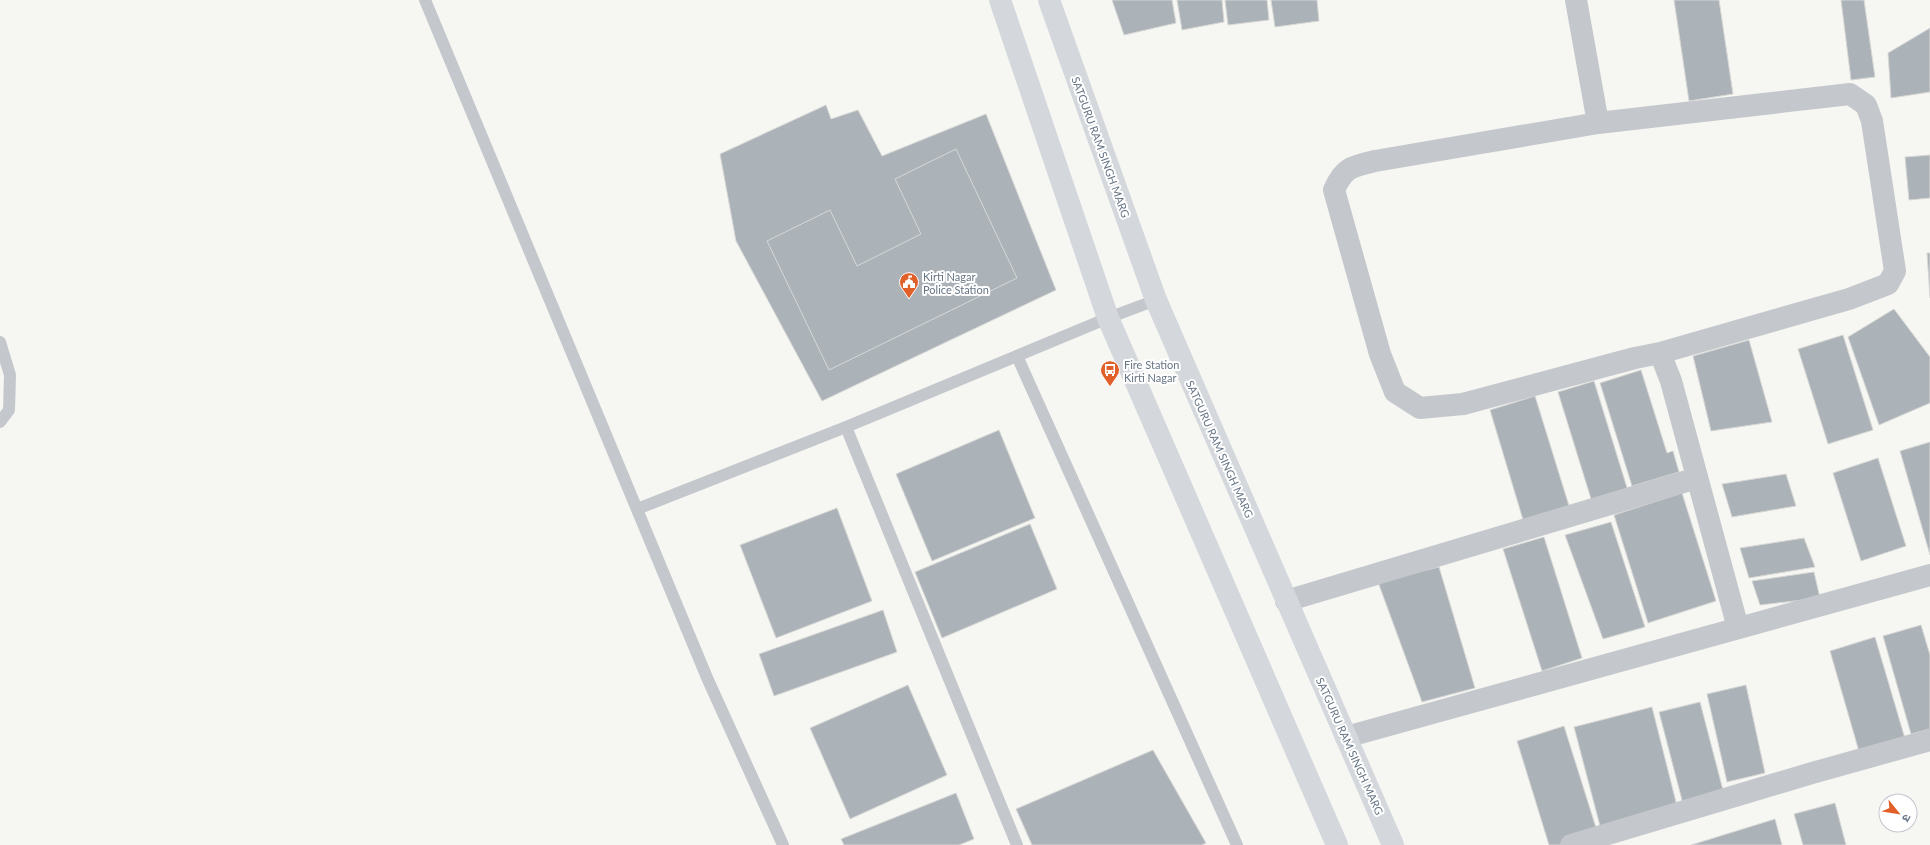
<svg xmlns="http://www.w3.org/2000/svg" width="1930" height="845" font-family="Lato,'Noto Sans Devanagari',sans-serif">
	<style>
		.building { fill: #abb2b8; stroke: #d8d8d6 }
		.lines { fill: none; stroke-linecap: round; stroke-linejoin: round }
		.service { stroke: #c4c7cb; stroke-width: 12 }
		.minor { stroke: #c4c7cb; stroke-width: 22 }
		.secondary { stroke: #d4d8dc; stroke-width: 22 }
		.labels { text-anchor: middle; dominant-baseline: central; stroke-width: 4; stroke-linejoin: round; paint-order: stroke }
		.street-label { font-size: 11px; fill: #667484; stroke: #fff }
		.poi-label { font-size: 11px; fill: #667484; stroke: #fff; text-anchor: start }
	</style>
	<rect width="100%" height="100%" fill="#f6f6f3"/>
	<g class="building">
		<path d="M1112,0H1172L1176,23L1124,35Z"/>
		<path d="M1177,0H1222L1224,22L1182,30Z"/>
		<path d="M1225,0H1267L1269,20L1228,25Z"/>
		<path d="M1271,0H1317L1319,21L1275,27Z"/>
		<path d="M1674,0H1719L1733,94L1689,101Z"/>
		<path d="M1841,0H1864L1875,77L1851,80Z"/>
		<path d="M1930,28V92L1891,98L1888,53Z"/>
		<path d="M826,105L831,119L858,110L882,156L986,114L1056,290L822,401L736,241L720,154Z"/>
		<path d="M956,149L1017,278L829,370L767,241L830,210L857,266L921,234L895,179Z"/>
		<path d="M1930,155V198L1909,200L1905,157Z"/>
		<path d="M1927,253H1930V298Z"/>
		<path d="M1894,309L1930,357V403L1879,425L1848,337Z"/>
		<path d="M1843,335L1873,430L1828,444L1798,349Z"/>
		<path d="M1749,340L1772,422L1711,431L1693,356Z"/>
		<path d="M1641,370L1667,453L1673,451L1679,472L1632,486L1600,383Z"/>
		<path d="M1594,381L1628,491L1592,502L1558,392Z"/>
		<path d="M1535,396L1570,509L1524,523L1490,410Z"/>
		<path d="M999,430L1035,518L932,561L896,474Z"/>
		<path d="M1930,442V555L1900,451Z"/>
		<path d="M1878,458L1906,546L1861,561L1833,473Z"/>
		<path d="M1786,474L1796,506L1732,517L1722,484Z"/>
		<path d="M1682,493L1716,601L1648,623L1614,515Z"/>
		<path d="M837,508L872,601L776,638L740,545Z"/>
		<path d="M1611,522L1645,627L1603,639L1565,535Z"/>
		<path d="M1030,524L1057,589L942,638L915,572Z"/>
		<path d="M1544,537L1582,658L1542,671L1503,549Z"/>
		<path d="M1804,538L1815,567L1749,578L1740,548Z"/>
		<path d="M1439,567L1475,688L1422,702L1378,582Z"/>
		<path d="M1814,572L1820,598L1760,605L1752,581Z"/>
		<path d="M883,610L897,652L774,696L759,654Z"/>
		<path d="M1921,625L1930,655V729L1911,734L1883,636Z"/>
		<path d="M1875,637L1906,742L1860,755L1830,651Z"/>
		<path d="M908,685L947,775L850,819L810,728Z"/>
		<path d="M1746,685L1765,773L1727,782L1707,694Z"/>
		<path d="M1700,702L1724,794L1683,804L1659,712Z"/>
		<path d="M1652,707L1677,806L1600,826L1574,727Z"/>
		<path d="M1564,726L1598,834L1563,845H1549L1517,741Z"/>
		<path d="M1153,750L1206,843L1202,845H1032L1016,809Z"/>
		<path d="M956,793L974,839L959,845H844L841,839Z"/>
		<path d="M1835,803L1846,845H1803L1794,814Z"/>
		<path d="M1775,819L1782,845H1691Z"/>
	</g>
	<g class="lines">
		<g class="service">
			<path d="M425,0L708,680L783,845"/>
			<path d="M0,342L10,375L9,410L0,422"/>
			<path d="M1017,356L1237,845"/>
			<path d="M846,427L1017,845"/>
			<path d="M637,509L846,427L1108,318L1156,300"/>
		</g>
		<g class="minor">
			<path d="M1576,0L1598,123"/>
			<path d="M1660,353L1849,299L1888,284L1895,271L1872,121L1866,105L1850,94L1598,123L1375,161C1353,166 1344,167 1334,190L1380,354L1395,392L1420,408L1463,404L1635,358L1660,353L1671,381L1738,628"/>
			<path d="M1286,601L1697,478"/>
			<path d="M1346,737L1930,575"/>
			<path d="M1571,845L1812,773L1930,740"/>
		</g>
		<g class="secondary">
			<path d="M1000,0L1108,318L1337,845"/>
			<path d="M1049,0L1156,300L1393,845"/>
		</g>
	</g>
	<defs>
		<g id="civic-pin" transform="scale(1)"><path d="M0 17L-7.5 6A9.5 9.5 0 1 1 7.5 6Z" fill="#e16029" stroke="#fff"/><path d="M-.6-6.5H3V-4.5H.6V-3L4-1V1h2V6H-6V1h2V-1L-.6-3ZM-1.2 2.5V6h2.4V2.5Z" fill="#fff"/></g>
		<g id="bus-pin" transform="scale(1)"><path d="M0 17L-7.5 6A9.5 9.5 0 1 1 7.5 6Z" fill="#e16029" stroke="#fff"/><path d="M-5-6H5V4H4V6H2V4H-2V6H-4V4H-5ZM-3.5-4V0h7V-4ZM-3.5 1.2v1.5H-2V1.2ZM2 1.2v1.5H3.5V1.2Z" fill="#fff"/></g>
	</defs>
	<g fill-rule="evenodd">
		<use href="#civic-pin" x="909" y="282"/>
		<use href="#bus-pin" x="1110" y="370"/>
	</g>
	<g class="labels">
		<g class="street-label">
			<text transform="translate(1101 147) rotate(70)">SATGURU RAM SINGH MARG</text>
			<text transform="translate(1220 449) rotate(66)">SATGURU RAM SINGH MARG</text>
			<text transform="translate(1350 746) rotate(66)">SATGURU RAM SINGH MARG</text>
		</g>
		<g class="poi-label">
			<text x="923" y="276">Kirti Nagar<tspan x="923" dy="13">Police Station</tspan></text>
			<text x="1124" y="364">Fire Station<tspan x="1124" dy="13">Kirti Nagar</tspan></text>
		</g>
	</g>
	<g transform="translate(1898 813) rotate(120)"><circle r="19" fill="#ffffff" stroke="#c2c7ce"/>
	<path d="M0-3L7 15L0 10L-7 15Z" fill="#e16029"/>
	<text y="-6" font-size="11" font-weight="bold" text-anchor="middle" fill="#667484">उ</text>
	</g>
</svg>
